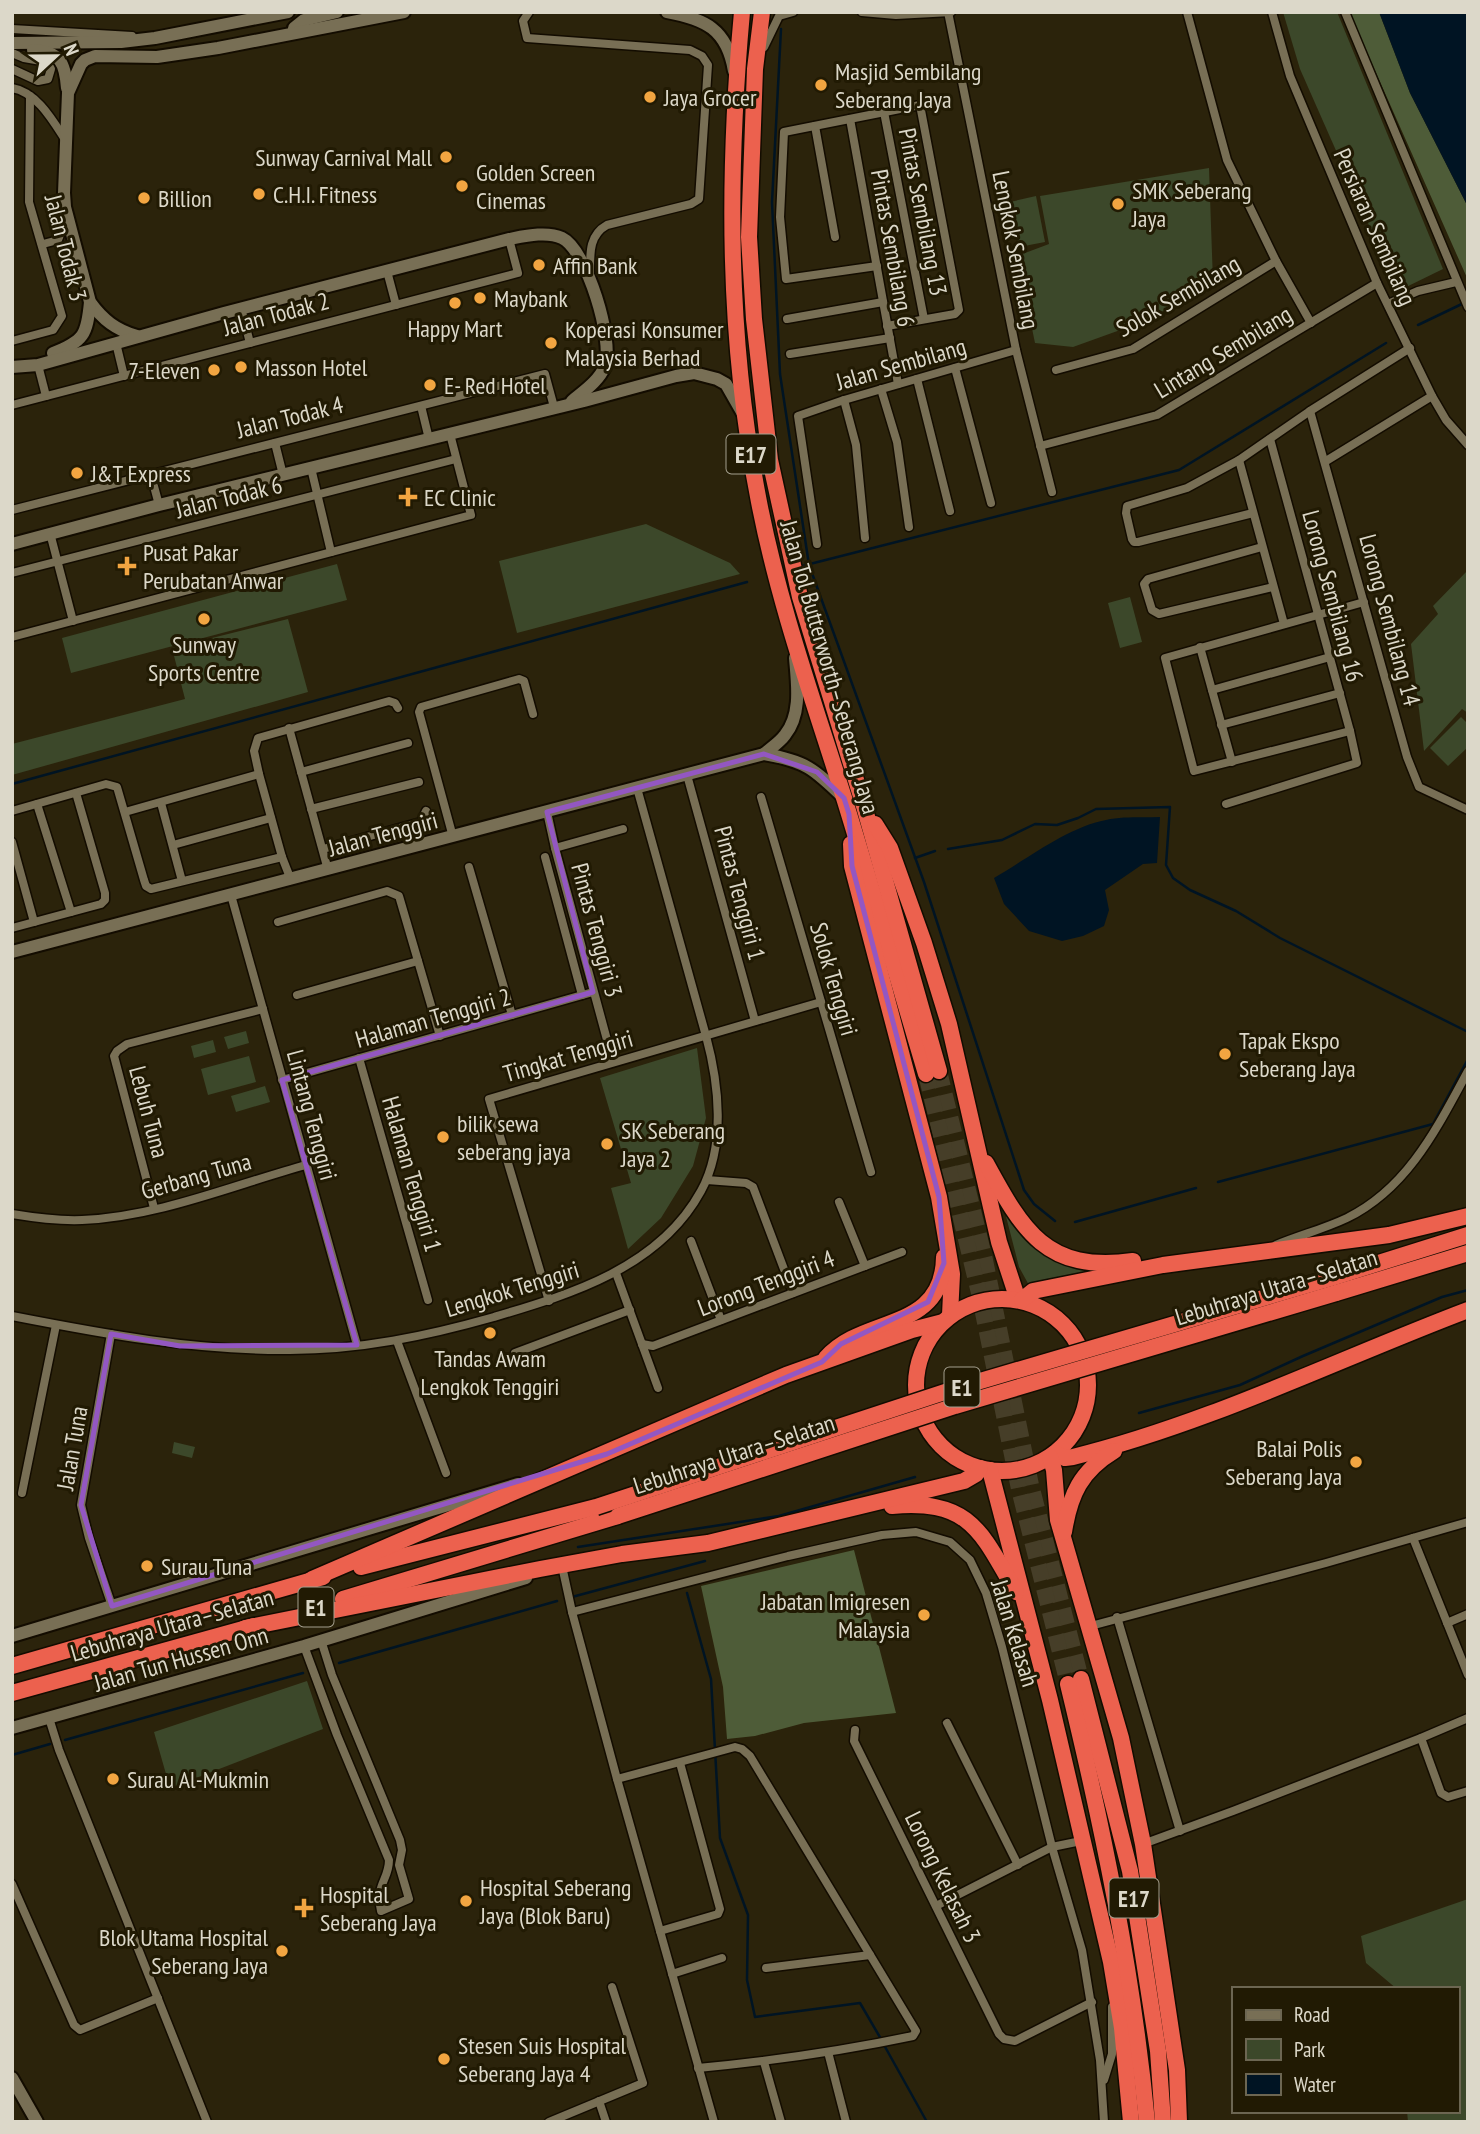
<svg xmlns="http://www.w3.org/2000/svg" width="1480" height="2134" font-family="'PT Sans Narrow',sans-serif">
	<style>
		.green { fill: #3c482a }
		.forest { fill: #4e5c38 }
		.water { fill: #001423 }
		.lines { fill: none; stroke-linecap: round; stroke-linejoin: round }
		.stream { stroke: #001423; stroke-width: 2.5 }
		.highway-tunnel { stroke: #463e28; stroke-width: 16; stroke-dasharray: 16 8; stroke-linecap: butt }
		.street-casing { stroke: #130c00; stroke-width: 11 }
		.secondary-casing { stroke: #130c00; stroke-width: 16 }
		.highway-casing { stroke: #130c00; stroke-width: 19 }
		.street { stroke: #786f55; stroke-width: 8 }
		.secondary { stroke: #786f55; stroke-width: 12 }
		.highway { stroke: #ec614e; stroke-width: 16 }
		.highway-bridge-casing { stroke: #130c00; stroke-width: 19; stroke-linecap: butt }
		.highway-bridge { stroke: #ec614e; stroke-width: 16 }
		.marked { fill: none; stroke: #9357c2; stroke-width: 5; stroke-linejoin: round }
		.poi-dot { fill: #f2a541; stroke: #211a03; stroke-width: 2.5 }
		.labels { text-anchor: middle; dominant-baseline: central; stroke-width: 6; stroke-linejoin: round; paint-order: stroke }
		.shield { fill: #211a03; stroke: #a49f8e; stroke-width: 2 }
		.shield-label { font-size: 23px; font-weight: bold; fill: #dcd8c9 }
		.poi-label { font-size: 24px; fill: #dcd8c9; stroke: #211a03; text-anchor: start }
		.street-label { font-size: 24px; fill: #dcd8c9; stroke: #211a03 }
	</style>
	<rect width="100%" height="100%" fill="#2b230b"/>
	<g class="green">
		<path d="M1283,12H1337L1443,269L1398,291L1300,69Z"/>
		<path d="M1209,168L1213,282L1148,320L1073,347L1035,343L1017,256L1049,244L1040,196Z"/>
		<path d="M1036,196L1045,242L1019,247L1010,202Z"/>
		<path d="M646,524L730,563L740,574L517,633L499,561Z"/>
		<path d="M337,564L347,600L71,673L62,638Z"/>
		<path d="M1468,570V713L1462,709L1424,751L1411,644L1438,614L1433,606Z"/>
		<path d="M1130,597L1142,642L1120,648L1108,603Z"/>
		<path d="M288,619L308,692L12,775V744L185,699L172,648Z"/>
		<path d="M1461,717L1468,724V747L1448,766L1430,748Z"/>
		<path d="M246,1031L249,1043L228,1049L224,1037Z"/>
		<path d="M213,1040L216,1052L194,1058L191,1046Z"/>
		<path d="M697,1048L706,1118L693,1166L661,1218L628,1249L611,1188L631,1183L600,1078Z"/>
		<path d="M249,1056L256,1082L208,1095L201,1069Z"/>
		<path d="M265,1086L270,1102L236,1112L231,1096Z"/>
		<path d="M1001,1197L1016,1226L1116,1271L1030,1287L1019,1267Z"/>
		<path d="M174,1442L195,1447L192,1458L172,1453Z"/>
		<path d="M307,1681L323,1729L170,1788L154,1732Z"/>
		<path d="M1468,1899V2122H1408L1407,2111H1457V1989H1397L1366,1963L1361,1936Z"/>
	</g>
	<g class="forest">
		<path d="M1349,12H1379L1410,93L1468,207V280Z"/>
		<path d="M854,1550L896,1713L804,1723L755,1736L727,1739L723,1687L701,1586Z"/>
	</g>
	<g class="water">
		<path d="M1379,12H1468V207L1410,93Z"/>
		<path d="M1160,817L1157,863L1143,864L1105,890L1109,910L1104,926L1083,936L1062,941L1029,931L1004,904L994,878C1027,859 1068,827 1106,820C1123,816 1143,818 1160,817Z"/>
	</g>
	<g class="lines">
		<g class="stream">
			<path d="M781,29L772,202L780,374L809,565L924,882L1024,1190L1034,1204L1055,1221"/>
			<path d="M1418,325L1466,302"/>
			<path d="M802,566L1179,470L1386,343"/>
			<path d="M12,784L747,582"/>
			<path d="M948,849L1002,840L1035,824L1057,825L1078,818L1096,809L1170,807L1166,865L1173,878L1190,890L1236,911L1280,938L1468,1032"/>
			<path d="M915,858L935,851"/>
			<path d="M1218,1182L1433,1124L1468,1059"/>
			<path d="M1075,1222L1196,1188"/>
			<path d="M1139,1413L1240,1385L1303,1356L1442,1297L1468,1290"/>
			<path d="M578,1547L779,1516L915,1477"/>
			<path d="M687,1593L711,1679L720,1838L748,1915L747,1980L755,2017L860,2003L881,2039"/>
			<path d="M572,1597L705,1561"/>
			<path d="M339,1663L557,1601"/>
			<path d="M65,1740L303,1673"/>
			<path d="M12,1755L50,1744"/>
			<path d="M884,2045L927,2122"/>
		</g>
		<g class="highway-tunnel">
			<path d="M939,1071L985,1260L1031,1485L1081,1679"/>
			<path d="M926,1074L979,1293L1019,1489L1068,1684"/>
		</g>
		<g class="street-casing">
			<g id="street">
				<path d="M529,12L523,21L527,38L690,50L702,56L708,65L699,199L691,204L607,225C589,235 590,253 590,273"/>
				<path d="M862,12L896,15L951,12"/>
				<path d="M948,12L1016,350L1052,492"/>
				<path d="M1187,12L1227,160L1276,261L1311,323"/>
				<path d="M1272,12L1290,76L1377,283L1432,396L1446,420L1468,445"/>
				<path d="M1345,12L1468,307"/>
				<path d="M12,29L132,36"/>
				<path d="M764,47L779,16L793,12"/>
				<path d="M12,53L24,58L47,62L51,69L48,79L38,81L12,69"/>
				<path d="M12,88C37,92 53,121 66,141"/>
				<path d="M884,112L924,319"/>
				<path d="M850,119L898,384"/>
				<path d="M815,126L835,237"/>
				<path d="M43,244L58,240C63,231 60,218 62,206"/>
				<path d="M877,266L786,279L780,217L784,132L920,105L959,310L955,314L887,326"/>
				<path d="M387,271L396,305"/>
				<path d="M1388,304L1418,291L1456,282"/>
				<path d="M241,308L250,343"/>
				<path d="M787,319L883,302"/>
				<path d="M12,341L53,330L62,316L29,202L30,96"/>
				<path d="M116,343L124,376"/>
				<path d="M790,354L890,338"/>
				<path d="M38,365L46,396"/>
				<path d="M955,368L991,503"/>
				<path d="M1056,370L1133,349L1276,261"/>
				<path d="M917,379L950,511"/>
				<path d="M881,389L897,442L909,527"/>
				<path d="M844,400L856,445L865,538"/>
				<path d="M12,405L518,273L509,239"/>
				<path d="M421,406L429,439"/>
				<path d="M1310,411L1407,757L1419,787L1468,810"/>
				<path d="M275,443L283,475"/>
				<path d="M1040,446L1157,415L1377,283"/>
				<path d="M1239,460L1284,624"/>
				<path d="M1326,461L1432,396"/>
				<path d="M311,468L331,552"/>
				<path d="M151,475L159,505"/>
				<path d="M12,510L545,374L554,407"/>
				<path d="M1253,513L1138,542H1134L1132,539L1126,513L1127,506L1187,488L1239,460L1310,411L1410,348"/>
				<path d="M50,533L73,621"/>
				<path d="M817,544L798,416L844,400L1016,350"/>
				<path d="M1262,547L1148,579L1144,584L1152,610L1159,614L1273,587"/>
				<path d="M12,573L456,459"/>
				<path d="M12,637L471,515L450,434"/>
				<path d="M1200,647L1232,762"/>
				<path d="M1212,690L1330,657"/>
				<path d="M1221,725L1340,693"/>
				<path d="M289,728L328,870"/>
				<path d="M1350,731L1194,771L1165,658L1364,602"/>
				<path d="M301,772L408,743"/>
				<path d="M687,775L755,1021"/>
				<path d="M761,797L871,1172"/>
				<path d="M161,803L182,881"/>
				<path d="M37,804L71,912"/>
				<path d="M1226,804L1357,763L1350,731L1270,439"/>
				<path d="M311,809L419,782"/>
				<path d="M12,811L106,784L117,787L144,880L146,886L151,889L282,857"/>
				<path d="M125,812L259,774"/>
				<path d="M547,812L555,848L613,1062"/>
				<path d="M453,837L419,712L421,707L519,679L524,681L533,714"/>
				<path d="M12,842L34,922"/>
				<path d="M173,845L271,818"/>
				<path d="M555,848L623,829"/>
				<path d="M323,849L421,822L426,811"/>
				<path d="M545,857L582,995"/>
				<path d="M469,867L512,1015"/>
				<path d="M291,880L282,857L259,774L254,751L258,738L389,701L395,703L398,708"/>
				<path d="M231,895L357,1345"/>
				<path d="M278,922L387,891L399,896L440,1036"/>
				<path d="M12,928L101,904L105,900V893L76,793"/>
				<path d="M297,995L418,961"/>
				<path d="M359,1058L428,1300"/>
				<path d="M282,1080L593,992"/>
				<path d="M707,1180L746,1183L753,1187L793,1293"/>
				<path d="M839,1202L865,1266"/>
				<path d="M154,1208L114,1056L117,1051L127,1044L263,1009"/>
				<path d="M12,1214C36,1218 58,1221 82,1220C158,1217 233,1185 306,1165"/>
				<path d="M691,1241L721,1320"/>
				<path d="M1276,1245C1300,1235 1324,1229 1347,1218C1408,1188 1437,1128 1468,1071"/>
				<path d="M616,1273L658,1388"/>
				<path d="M549,1301L489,1099L821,1002"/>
				<path d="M12,1316C104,1334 196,1351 290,1350C360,1350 427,1336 494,1317C571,1294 659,1268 701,1191C726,1145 719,1084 706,1036L637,788"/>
				<path d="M111,1334L81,1505L89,1538L112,1606"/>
				<path d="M397,1341L446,1473"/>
				<path d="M642,1344L653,1346L902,1252"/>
				<path d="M515,1353L630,1310"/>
				<path d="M22,1493L56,1325"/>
				<path d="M1413,1538L1468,1675"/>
				<path d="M562,1566L572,1612L617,1779L714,2122"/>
				<path d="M572,1612L788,1556L882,1535L916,1532L950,1542L970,1560L986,1593L1002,1647L1052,1847L1082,1950L1100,2060L1104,2122"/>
				<path d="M1117,1617L1180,1831"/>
				<path d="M1447,1623L1468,1614"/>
				<path d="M1087,1627L1326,1563L1468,1522"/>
				<path d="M304,1646L337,1735L389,1860C389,1880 375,1884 381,1911L409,1899L399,1865L402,1850L400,1840L332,1675L321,1640"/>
				<path d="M49,1718L59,1750L207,2122"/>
				<path d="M947,1723L1018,1865"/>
				<path d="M855,1730L854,1741L999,2034L1004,2039L1015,2041L1092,2002"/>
				<path d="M1421,1738L1441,1793L1448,1797L1468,1791"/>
				<path d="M617,1779L735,1747L742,1749L750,1756L916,2031L913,2036C842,2051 771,2061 698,2068"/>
				<path d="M1143,1844L1233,1811L1421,1738L1468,1718"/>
				<path d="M12,1884L74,2025L80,2030L158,1998"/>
				<path d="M936,1906L1052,1847L1081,1841"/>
				<path d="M660,1931L718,1914L720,1909L680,1763"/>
				<path d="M766,1968L870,1955"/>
				<path d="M672,1974L722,1958"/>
				<path d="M828,2052L846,2122"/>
				<path d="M764,2062L781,2122"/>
				<path d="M1104,2080L1112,2054V2007"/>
				<path d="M599,2101L606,2122"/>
				<path d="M549,2122L643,2083L612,1987"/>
			</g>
		</g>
		<g class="secondary-casing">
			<g id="secondary">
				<path d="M667,12C705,19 727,29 734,71"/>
				<path d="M294,32V28L304,20L337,12"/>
				<path d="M12,43L121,42L155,38L288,12"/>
				<path d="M33,50C60,52 65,62 67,88"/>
				<path d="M137,336C116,330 103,320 90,302L65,207L64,193L68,93L81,64L85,60L95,56L157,57L218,48L404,12"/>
				<path d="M53,353C84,341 87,335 90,302"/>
				<path d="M12,367L38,365L224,313L509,239C525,236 547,231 562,238C587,250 614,341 605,366C599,381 584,391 572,401"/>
				<path d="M12,544L159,505L584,401L676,376L694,373L717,379L726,384L742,412"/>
				<path d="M764,754C771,748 780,742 785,735C802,714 797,683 795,658"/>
				<path d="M12,952L764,754C806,761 814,769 844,798"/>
				<path d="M12,1636L518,1484"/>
				<path d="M12,1728L304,1646L526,1578"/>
				<path d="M12,2078L37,2122"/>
			</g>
		</g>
		<g class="highway-casing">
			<g id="highway">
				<path d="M742,12C727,177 727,339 759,502C779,605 814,702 845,801C873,892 899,983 926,1074"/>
				<path d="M762,12L755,69L749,237L754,319L770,460L800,597L864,806L939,1071"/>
				<path d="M875,824L890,848L924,943L949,1024L999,1242L1018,1300"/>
				<path d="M851,844L852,866L939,1197L952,1274L950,1315"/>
				<path d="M986,1163C1023,1231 1046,1273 1133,1261"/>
				<path d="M1331,1278L1468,1235"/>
				<path d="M1336,1293L1468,1253"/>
				<circle cx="1002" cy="1385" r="86"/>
				<path d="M1022,1300L1033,1291L1163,1265L1389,1235L1468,1216"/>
				<path d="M826,1358C863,1315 943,1333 944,1257"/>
				<path d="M1055,1453L1065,1458L1073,1457C1210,1423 1336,1360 1468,1310"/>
				<path d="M1050,1457L1054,1470L1058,1520L1121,1738L1143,1844L1177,2070L1179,2122"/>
				<path d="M990,1470L1050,1700L1111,1962L1122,2028L1131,2122"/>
				<path d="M892,1506C971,1499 981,1532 1016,1592"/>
				<path d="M1064,1532C1070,1494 1081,1471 1114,1451"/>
				<path d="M361,1567L596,1507"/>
				<path d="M312,1579L786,1375L912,1330L943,1322"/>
				<path d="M343,1599L618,1516"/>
				<path d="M245,1628L540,1569L622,1554L708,1543L964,1481L976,1474L980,1468"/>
				<path d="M12,1666L323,1577"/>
				<path d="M1081,1679L1130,1871L1158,2051L1163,2122"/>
				<path d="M1068,1684C1103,1828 1133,1974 1147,2122"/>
				<path d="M12,1693L254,1626"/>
			</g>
		</g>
		<use href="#street" class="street"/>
		<use href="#secondary" class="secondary"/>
		<use href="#highway" class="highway"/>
		<g class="highway-bridge-casing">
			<g id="highway-bridge">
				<path d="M596,1507L960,1387L1331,1278"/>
				<path d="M618,1516L955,1406L1336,1293"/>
			</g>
		</g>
		<use href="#highway-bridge" class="highway-bridge"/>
	</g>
	<path class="marked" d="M764,754L817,772L844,798L849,814L852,866L939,1197L944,1263L928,1302L841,1344L822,1362L607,1454L112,1606L81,1505L111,1334L180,1346L357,1345L282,1080L593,992L547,812Z"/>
	<g class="poi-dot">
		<circle cx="821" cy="85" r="7"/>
		<circle cx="650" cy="97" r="7"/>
		<circle cx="446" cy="157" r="7"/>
		<circle cx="462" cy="186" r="7"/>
		<circle cx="259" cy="194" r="7"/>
		<circle cx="144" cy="198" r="7"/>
		<circle cx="1118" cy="204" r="7"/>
		<circle cx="539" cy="265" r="7"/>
		<circle cx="480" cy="298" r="7"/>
		<circle cx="455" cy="303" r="7"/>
		<circle cx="551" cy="343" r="7"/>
		<circle cx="241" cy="367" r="7"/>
		<circle cx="214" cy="370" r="7"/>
		<circle cx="430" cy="385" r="7"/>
		<circle cx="77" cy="473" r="7"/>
		<path d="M404.5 486.5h7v7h7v7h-7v7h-7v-7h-7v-7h7z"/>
		<path d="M123.5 555.5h7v7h7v7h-7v7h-7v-7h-7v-7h7z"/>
		<circle cx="204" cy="619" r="7"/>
		<circle cx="1225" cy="1054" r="7"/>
		<circle cx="443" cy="1137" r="7"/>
		<circle cx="607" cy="1144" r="7"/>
		<circle cx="490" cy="1333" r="7"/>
		<circle cx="1356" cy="1462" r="7"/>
		<circle cx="147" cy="1566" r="7"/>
		<circle cx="924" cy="1615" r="7"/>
		<circle cx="113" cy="1779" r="7"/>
		<circle cx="466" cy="1901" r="7"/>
		<path d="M300.5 1897.5h7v7h7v7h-7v7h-7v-7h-7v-7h7z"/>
		<circle cx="282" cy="1951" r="7"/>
		<circle cx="444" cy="2059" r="7"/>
	</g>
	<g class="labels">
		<g class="shield">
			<rect x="726.5" y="434.5" width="49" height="39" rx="5"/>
			<rect x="944.5" y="1367.5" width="35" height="39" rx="5"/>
			<rect x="298.5" y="1587.5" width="35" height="39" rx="5"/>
			<rect x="1109.5" y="1878.5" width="49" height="39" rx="5"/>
		</g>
		<g class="shield-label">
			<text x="751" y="454">E17</text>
			<text x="962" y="1387">E1</text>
			<text x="316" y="1607">E1</text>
			<text x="1134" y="1898">E17</text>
		</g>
		<g class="poi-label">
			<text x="835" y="71">Masjid Sembilang<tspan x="835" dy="28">Seberang Jaya</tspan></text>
			<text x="664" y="97">Jaya Grocer</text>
			<text x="432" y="157" text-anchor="end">Sunway Carnival Mall</text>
			<text x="476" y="172">Golden Screen<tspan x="476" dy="28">Cinemas</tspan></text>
			<text x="1132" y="190">SMK Seberang<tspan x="1132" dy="28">Jaya</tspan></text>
			<text x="273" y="194">C.H.I. Fitness</text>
			<text x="158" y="198">Billion</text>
			<text x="553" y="265">Affin Bank</text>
			<text x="494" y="298">Maybank</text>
			<text x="455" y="328" text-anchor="middle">Happy Mart</text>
			<text x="565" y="329">Koperasi Konsumer<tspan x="565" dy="28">Malaysia Berhad</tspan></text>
			<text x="255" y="367">Masson Hotel</text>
			<text x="200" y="370" text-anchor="end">7-Eleven</text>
			<text x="444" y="385">E- Red Hotel</text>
			<text x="91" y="473">J&amp;T Express</text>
			<text x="424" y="497">EC Clinic</text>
			<text x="143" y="552">Pusat Pakar<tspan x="143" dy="28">Perubatan Anwar</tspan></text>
			<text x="204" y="644" text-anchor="middle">Sunway<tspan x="204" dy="28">Sports Centre</tspan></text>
			<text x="1239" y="1040">Tapak Ekspo<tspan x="1239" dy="28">Seberang Jaya</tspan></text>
			<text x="457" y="1123">bilik sewa<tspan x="457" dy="28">seberang jaya</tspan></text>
			<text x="621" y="1130">SK Seberang<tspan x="621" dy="28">Jaya 2</tspan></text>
			<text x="490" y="1358" text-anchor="middle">Tandas Awam<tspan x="490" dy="28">Lengkok Tenggiri</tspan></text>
			<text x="1342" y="1448" text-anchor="end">Balai Polis<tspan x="1342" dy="28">Seberang Jaya</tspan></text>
			<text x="161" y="1566">Surau Tuna</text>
			<text x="910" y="1601" text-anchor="end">Jabatan Imigresen<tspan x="910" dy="28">Malaysia</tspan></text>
			<text x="127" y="1779">Surau Al-Mukmin</text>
			<text x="480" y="1887">Hospital Seberang<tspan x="480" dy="28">Jaya (Blok Baru)</tspan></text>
			<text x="320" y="1894">Hospital<tspan x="320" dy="28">Seberang Jaya</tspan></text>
			<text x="268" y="1937" text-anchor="end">Blok Utama Hospital<tspan x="268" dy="28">Seberang Jaya</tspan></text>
			<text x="458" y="2045">Stesen Suis Hospital<tspan x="458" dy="28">Seberang Jaya 4</tspan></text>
		</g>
		<g class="street-label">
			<text transform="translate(923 212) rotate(79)">Pintas Sembilang 13</text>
			<text transform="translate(1375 227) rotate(66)">Persiaran Sembilang</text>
			<text transform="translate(66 248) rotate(76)">Jalan Todak 3</text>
			<text transform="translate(893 248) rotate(80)">Pintas Sembilang 6</text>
			<text transform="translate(1016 250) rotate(79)">Lengkok Sembilang</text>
			<text transform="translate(1178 296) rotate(-30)">Solok Sembilang</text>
			<text transform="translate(276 314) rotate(-15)">Jalan Todak 2</text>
			<text transform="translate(1223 352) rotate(-31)">Lintang Sembilang</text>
			<text transform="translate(901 364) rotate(-16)">Jalan Sembilang</text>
			<text transform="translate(290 417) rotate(-14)">Jalan Todak 4</text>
			<text transform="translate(229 497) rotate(-14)">Jalan Todak 6</text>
			<text transform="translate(1333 596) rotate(75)">Lorong Sembilang 16</text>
			<text transform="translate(1390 620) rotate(75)">Lorong Sembilang 14</text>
			<text transform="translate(830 667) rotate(74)">Jalan Tol Butterworth–Seberang Jaya</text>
			<text transform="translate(383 834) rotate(-15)">Jalan Tenggiri</text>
			<text transform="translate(740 893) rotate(75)">Pintas Tenggiri 1</text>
			<text transform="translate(597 930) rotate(75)">Pintas Tenggiri 3</text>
			<text transform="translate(834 979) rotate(74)">Solok Tenggiri</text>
			<text transform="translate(433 1018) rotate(-16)">Halaman Tenggiri 2</text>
			<text transform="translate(568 1056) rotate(-16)">Tingkat Tenggiri</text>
			<text transform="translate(149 1112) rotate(75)">Lebuh Tuna</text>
			<text transform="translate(312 1115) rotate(75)">Lintang Tenggiri</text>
			<text transform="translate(412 1174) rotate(74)">Halaman Tenggiri 1</text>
			<text transform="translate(196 1176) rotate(-16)">Gerbang Tuna</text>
			<text transform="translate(766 1283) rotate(-21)">Lorong Tenggiri 4</text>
			<text transform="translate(1276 1287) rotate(-17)">Lebuhraya Utara–Selatan</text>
			<text transform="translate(512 1289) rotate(-17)">Lengkok Tenggiri</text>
			<text transform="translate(72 1448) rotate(-80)">Jalan Tuna</text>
			<text transform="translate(734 1454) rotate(-18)">Lebuhraya Utara–Selatan</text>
			<text transform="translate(172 1625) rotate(-16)">Lebuhraya Utara–Selatan</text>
			<text transform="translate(1015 1633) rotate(73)">Jalan Kelasah</text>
			<text transform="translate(181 1659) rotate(-16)">Jalan Tun Hussen Onn</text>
			<text transform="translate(943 1877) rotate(64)">Lorong Kelasah 3</text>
		</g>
	</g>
	<rect width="1480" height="2134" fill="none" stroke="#dcd8c9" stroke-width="28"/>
	<rect x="1232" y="1987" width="228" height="126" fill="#211a03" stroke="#6c6652" stroke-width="2"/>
	<rect x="1246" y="2010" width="35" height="10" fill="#786f55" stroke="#6c6652" stroke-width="2"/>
	<text x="1294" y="2022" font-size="21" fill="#dcd8c9">Road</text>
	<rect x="1246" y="2039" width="35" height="21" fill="#3c482a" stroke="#6c6652" stroke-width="2"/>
	<text x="1294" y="2057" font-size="21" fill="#dcd8c9">Park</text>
	<rect x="1246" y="2074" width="35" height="21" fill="#001423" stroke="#6c6652" stroke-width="2"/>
	<text x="1294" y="2092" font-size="21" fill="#dcd8c9">Water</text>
	<g transform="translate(56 56) rotate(68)" stroke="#211a03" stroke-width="5" paint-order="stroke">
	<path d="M0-5L12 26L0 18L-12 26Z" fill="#dcd8c9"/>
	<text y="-10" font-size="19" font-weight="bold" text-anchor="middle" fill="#dcd8c9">N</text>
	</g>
</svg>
